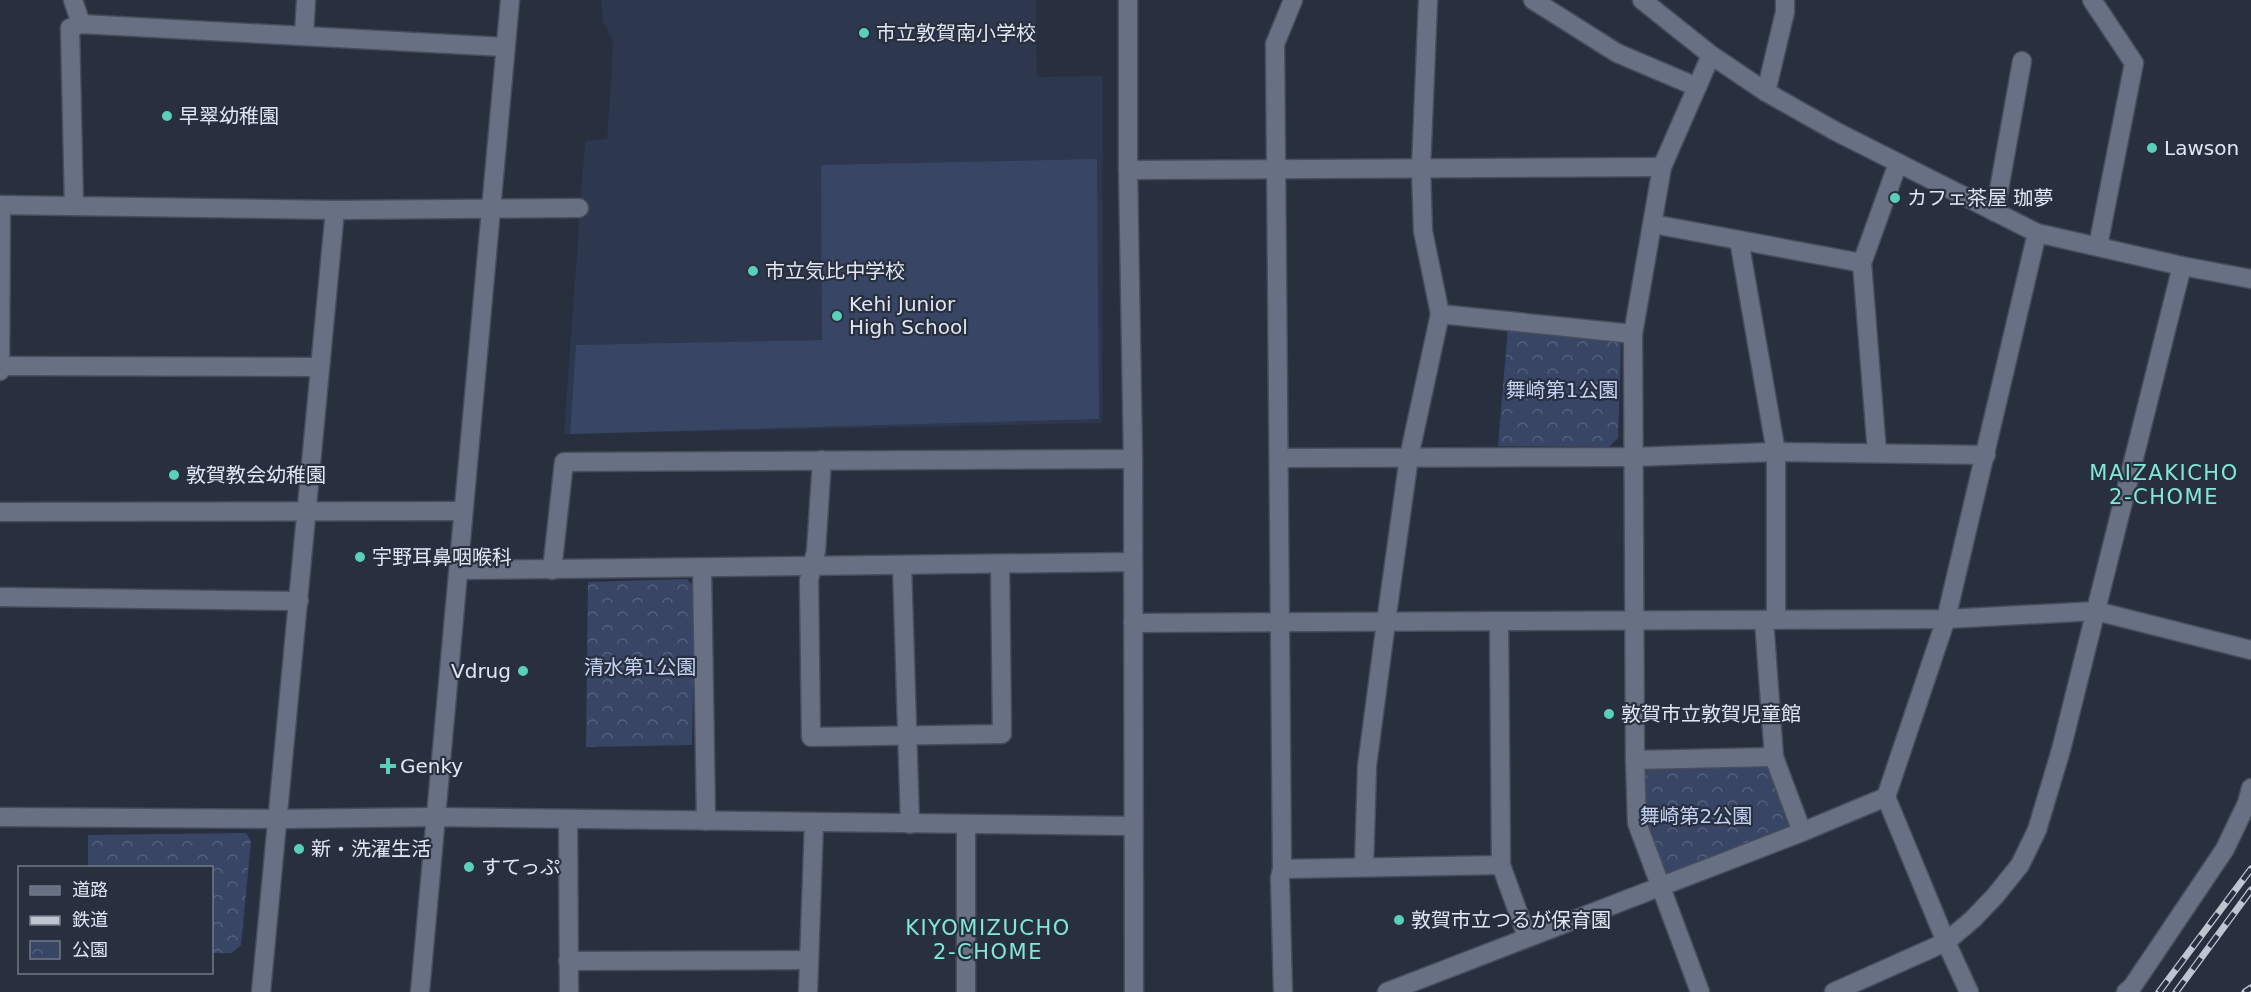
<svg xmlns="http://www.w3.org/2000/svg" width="2251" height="992" font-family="'DejaVu Sans','Noto Sans JP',sans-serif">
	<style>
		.built { fill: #2d374d }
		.park { fill: url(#park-crowns) }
		.garden { fill: #384565 }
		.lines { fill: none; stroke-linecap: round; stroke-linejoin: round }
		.minor-casing { stroke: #474d5b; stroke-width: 21 }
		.minor { stroke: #687083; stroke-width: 18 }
		.rail-casing { stroke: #bec4d0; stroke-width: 7 }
		.rail { stroke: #283040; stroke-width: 4.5; stroke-dasharray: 14; stroke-linecap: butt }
		.poi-dot { fill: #5bcebc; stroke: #283040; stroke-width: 2 }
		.labels { text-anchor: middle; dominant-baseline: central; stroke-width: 4.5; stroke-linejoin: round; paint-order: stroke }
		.poi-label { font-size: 20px; fill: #e1e6f1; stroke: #283040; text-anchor: start }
		.park-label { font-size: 20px; fill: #c4d3f4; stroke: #283040 }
		.neighbourhood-label { font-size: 21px; letter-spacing: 1.5px; fill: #81e8d6; stroke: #283040 }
	</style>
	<defs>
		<pattern id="park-crowns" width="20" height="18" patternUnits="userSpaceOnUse" patternTransform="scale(1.5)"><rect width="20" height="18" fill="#384565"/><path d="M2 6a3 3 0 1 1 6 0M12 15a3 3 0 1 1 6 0" fill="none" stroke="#54607c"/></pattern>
	</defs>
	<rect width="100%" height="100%" fill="#283040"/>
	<path class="built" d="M601,0H1036L1037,77L1103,76L1102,423L564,434L585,141L607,139L611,85L613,42L603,21Z"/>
	<g class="park">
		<path d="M1508,327L1615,337L1621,342L1618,438L1609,447L1498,446Z"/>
		<path d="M687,579L695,588L692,745L586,747L588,582Z"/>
		<path d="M1765,765L1771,770L1792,825L1785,833L1673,878L1665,875L1646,823L1644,772L1651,768Z"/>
		<path d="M246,833L251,841L241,945L232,953H212V868L88,867V835Z"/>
	</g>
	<path class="garden" d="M1097,159L1099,419L570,434L576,345L822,340L821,165Z"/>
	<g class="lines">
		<g class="minor-casing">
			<g id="minor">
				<path d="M73,0L81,24"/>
				<path d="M1128,0V170L1133,459L1134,992"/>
				<path d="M1533,0L1617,53L1697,87"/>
				<path d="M1642,0L1711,55L1766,92L1835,131L2037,233L2182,266L2251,279"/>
				<path d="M2092,0L2134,63L2098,246"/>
				<path d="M304,36L306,0"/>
				<path d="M1766,92L1785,12V0"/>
				<path d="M1128,170L1662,167"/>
				<path d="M0,205L335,210L579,208"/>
				<path d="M74,206L70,28L81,24L505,47"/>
				<path d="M1995,212L2022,61"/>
				<path d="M1653,224L1862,263"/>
				<path d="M1739,240L1776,452V619"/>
				<path d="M1440,314L1633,334"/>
				<path d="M0,366L319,367"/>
				<path d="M0,371L1,205"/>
				<path d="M1877,453L1862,263L1898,163"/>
				<path d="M1279,458L1632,457L1776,452L1986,455"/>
				<path d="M822,460L816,551L809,580L811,737L1002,734L1000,564"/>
				<path d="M0,512L463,511"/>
				<path d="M902,565L910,824"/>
				<path d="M702,568L706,821"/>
				<path d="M459,570L1133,562"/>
				<path d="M552,570L564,462L1133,459"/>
				<path d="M0,597L299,601"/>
				<path d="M1764,620L1774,757L1802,832"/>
				<path d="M1499,621L1501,865L1527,937"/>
				<path d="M1133,623L1946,619L2096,611L2251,650"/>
				<path d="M1635,760L1774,757"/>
				<path d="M0,817L278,819L436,817L1133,826"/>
				<path d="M568,819L569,992"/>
				<path d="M966,824V992"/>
				<path d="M1364,867L1367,766L1386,622L1409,457L1440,314L1423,231L1421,169L1428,0"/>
				<path d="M1282,869L1501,865"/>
				<path d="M568,961L808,960"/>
				<path d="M261,992L335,210"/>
				<path d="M420,992L510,0"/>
				<path d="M808,992L814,822"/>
				<path d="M1283,992L1280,878L1282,869L1275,44L1293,0"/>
				<path d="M1387,992L1802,832L1886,797"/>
				<path d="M1700,992L1637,823L1635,760L1633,334L1662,167L1711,55"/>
				<path d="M1834,992L1946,942L1973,919L1995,896L2020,865L2037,830L2061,750L2182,266"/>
				<path d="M1969,992L1946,942L1886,797L1946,619L2037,233"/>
				<path d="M2126,992L2132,987L2225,849L2247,803L2251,788"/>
			</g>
		</g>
		<use href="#minor" class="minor"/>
		<g class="rail-casing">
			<g id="rail">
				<path d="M2159,992L2251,869"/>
				<path d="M2176,992L2251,890"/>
				<path d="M2245,992L2251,988"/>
			</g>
		</g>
		<use href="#rail" class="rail"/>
	</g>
	<g class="poi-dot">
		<circle cx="864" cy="33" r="6"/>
		<circle cx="167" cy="116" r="6"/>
		<circle cx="2152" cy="148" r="6"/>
		<circle cx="1895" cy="198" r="6"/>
		<circle cx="753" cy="271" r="6"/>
		<circle cx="837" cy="316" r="6"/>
		<circle cx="174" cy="475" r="6"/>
		<circle cx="360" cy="557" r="6"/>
		<circle cx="523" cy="671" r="6"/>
		<circle cx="1609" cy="714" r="6"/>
		<path d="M385 757h6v6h6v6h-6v6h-6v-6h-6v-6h6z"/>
		<circle cx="299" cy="849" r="6"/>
		<circle cx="469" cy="867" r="6"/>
		<circle cx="1399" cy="920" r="6"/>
	</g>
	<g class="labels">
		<g class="poi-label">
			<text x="876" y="33">市立敦賀南小学校</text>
			<text x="179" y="116">早翠幼稚園</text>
			<text x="2164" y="148">Lawson</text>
			<text x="1907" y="198">カフェ茶屋 珈夢</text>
			<text x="765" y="271">市立気比中学校</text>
			<text x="849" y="304">Kehi Junior<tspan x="849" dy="23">High School</tspan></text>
			<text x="186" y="475">敦賀教会幼稚園</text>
			<text x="372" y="557">宇野耳鼻咽喉科</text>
			<text x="511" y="671" text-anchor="end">Vdrug</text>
			<text x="1621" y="714">敦賀市立敦賀児童館</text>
			<text x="400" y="766">Genky</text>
			<text x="311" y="849">新・洗濯生活</text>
			<text x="481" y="867">すてっぷ</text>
			<text x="1411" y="920">敦賀市立つるが保育園</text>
		</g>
		<g class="park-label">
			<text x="1562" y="390">舞崎第1公園</text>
			<text x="640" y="667">清水第1公園</text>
			<text x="1696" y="816">舞崎第2公園</text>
		</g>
		<g class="neighbourhood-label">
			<text x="2164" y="473">MAIZAKICHO<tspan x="2164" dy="24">2-CHOME</tspan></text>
			<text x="988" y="928">KIYOMIZUCHO<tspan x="988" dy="24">2-CHOME</tspan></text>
		</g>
	</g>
	<rect x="18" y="866" width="195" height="108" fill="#283040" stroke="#727987" stroke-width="1.5"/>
	<rect x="30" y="886" width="30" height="9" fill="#687083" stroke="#727987" stroke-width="1.5"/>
	<text x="72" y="896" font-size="18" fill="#e1e6f1">道路</text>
	<rect x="30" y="916" width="30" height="9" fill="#bec4d0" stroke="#727987" stroke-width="1.5"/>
	<text x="72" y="926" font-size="18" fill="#e1e6f1">鉄道</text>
	<rect x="30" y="941" width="30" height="18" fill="url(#park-crowns)" stroke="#727987" stroke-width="1.5"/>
	<text x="72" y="956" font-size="18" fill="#e1e6f1">公園</text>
</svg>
